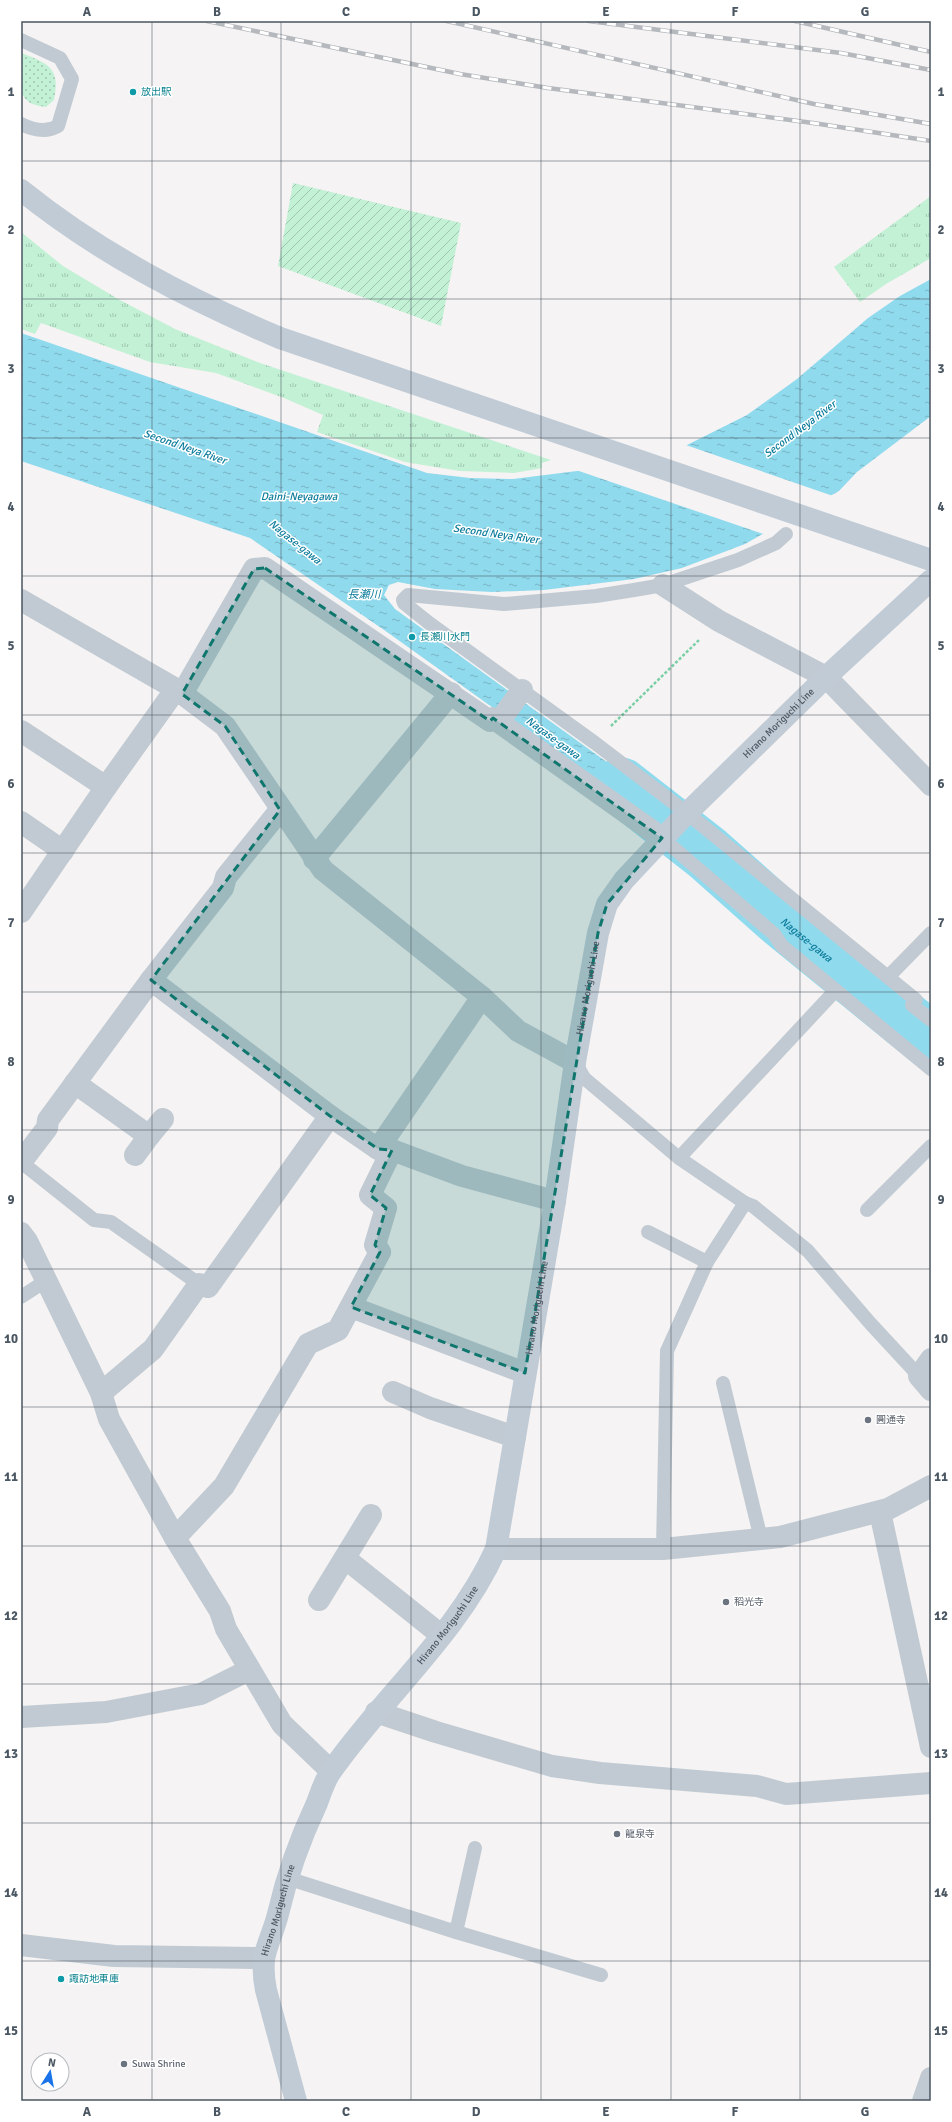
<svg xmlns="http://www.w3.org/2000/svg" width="952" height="2122" font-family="Signika,'Noto Sans JP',sans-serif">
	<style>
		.grass { fill: url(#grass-dots) }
		.park { fill: url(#park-tufts) }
		.garden { fill: url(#garden-furrows) }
		.water { fill: url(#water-ripples) }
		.pier { fill: #f5f3f3 }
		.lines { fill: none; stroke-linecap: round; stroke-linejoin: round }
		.river { stroke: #90daee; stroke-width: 57 }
		.path { stroke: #7ad0a6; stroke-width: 2.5; stroke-dasharray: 3 2; stroke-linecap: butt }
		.lane { stroke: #c1cad2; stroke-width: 14 }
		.street { stroke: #c1cad2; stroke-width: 22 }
		.secondary { stroke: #c1cbd6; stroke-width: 22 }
		.rail-casing { stroke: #b5b8bd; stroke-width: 4.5 }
		.rail { stroke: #fff; stroke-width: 3; stroke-dasharray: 9; stroke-linecap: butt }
		.marked { fill: #0f766e; fill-opacity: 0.2; stroke: #0f766e; stroke-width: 3; stroke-dasharray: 8 5; stroke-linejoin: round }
		.grid { fill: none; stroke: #4a5661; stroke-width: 1; stroke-opacity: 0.55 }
		.culture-dot { fill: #0f9aa8; stroke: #fff; stroke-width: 1.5 }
		.worship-dot { fill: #6b7280; stroke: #fff; stroke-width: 1.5 }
		.labels { text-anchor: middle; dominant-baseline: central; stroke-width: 3; stroke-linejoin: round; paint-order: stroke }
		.culture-label { font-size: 10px; fill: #0d838f; stroke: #fff; text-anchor: start }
		.street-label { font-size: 10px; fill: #4a5661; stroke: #fff }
		.worship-label { font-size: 10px; fill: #5b616d; stroke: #fff; text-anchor: start }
		.water-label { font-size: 11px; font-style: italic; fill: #0c7c9b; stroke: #fff }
		.neatline { fill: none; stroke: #4a5661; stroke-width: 1.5 }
		.grid-label { font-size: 13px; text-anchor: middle; font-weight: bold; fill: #4a5661 }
	</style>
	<defs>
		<pattern id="grass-dots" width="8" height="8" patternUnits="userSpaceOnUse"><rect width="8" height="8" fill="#c3f1d5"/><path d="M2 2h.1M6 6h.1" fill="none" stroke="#a0c6b0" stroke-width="1.8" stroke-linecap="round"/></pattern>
		<pattern id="park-tufts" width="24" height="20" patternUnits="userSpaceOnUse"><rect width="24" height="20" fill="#c3f1d5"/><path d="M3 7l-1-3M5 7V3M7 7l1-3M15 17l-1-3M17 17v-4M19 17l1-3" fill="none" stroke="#a0c6b0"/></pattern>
		<pattern id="garden-furrows" width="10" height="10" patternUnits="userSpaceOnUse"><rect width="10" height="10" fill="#c3f1d5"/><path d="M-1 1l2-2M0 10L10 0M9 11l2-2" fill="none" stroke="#a0c6b0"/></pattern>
		<pattern id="water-ripples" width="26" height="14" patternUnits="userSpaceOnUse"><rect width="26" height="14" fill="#90daee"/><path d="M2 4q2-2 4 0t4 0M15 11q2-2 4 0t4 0" fill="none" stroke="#78b4c4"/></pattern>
	</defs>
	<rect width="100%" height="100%" fill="#f5f3f3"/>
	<path class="grass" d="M21,53C48,63 61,68 54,100L46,107C34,105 26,104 21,91Z"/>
	<g class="park">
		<path d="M931,196V258L886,284L860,302L834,267Z"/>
		<path d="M21,232L63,266L118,299L175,329L260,363L551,460L542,463V468L514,473L460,471L405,462L317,432L323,415L284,398L216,373L150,362L41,323L35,334L21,329Z"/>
	</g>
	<path class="garden" d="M293,183L461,223L441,326L278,266Z"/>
	<path class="water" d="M931,279V416L857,472L839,491L745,544L682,568L634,579L544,590L492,592L435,589L398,582L389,585L384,595L395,609L676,812L692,826L678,840L387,632L250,538L21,461V333L427,473L470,478L513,479L633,464L679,449L747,415L797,379L868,318L900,296Z"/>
	<path class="pier" d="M683,444L833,496L766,535L576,470L632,462Z"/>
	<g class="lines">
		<path class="river" id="s1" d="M621,786L707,853L779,917L931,1041"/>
		<path class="path" d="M611,726L699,640"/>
		<g class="lane">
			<path d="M21,40L60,58L72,79L58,126C46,133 33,130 21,124"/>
			<path d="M786,534L776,543L738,560L663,585L634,590L596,596L504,604L408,595L403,600L404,603L429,623L595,743L687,813L916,1000L912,1005L931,1020"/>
			<path d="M662,838L774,934L782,946L931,1069"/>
			<path d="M888,977L931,933"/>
			<path d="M575,1062L584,1078L679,1158L745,1203L707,1262L667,1351L663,1549"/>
			<path d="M679,1158L835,991"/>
			<path d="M21,1162L94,1220L111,1222L199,1284"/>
			<path d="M745,1203L753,1206L808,1251L870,1323L919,1376"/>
			<path d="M867,1210L931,1146"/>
			<path d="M648,1232L707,1262"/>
			<path d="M21,1297L47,1280"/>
			<path d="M723,1383L761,1539"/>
			<path d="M287,1878L456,1932L601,1975"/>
			<path d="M456,1932L475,1848"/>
		</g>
		<g class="street">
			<path d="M663,585L719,621L826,677L931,785"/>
			<path d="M21,600L176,689L225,726L323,870L482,997L518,1031L575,1062"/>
			<path d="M182,694L254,569L265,568L490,721L493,718L662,838"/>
			<path d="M499,722L522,690"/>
			<path d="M21,731L106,787"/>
			<path d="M21,822L63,851"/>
			<path d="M314,859L451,693"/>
			<path d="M21,912L106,787L176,689"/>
			<path d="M151,980L330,1116L378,1149L392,1150L462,1176L555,1201"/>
			<path d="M75,1083L149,1136L135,1155"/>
			<path d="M149,1136L163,1119"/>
			<path d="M378,1149L482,997"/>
			<path d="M21,1162L47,1128L48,1120L151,980L223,888L226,877L280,810"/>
			<path d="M21,1233L27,1241L101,1393L109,1419L175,1538L220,1611L226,1629L282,1724L331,1771"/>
			<path d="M351,1307L525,1373"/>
			<path d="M931,1359L919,1376L931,1390"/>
			<path d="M393,1392L430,1408L515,1437"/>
			<path d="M101,1393L153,1349L199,1284L208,1287L330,1116"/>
			<path d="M880,1512L931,1747"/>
			<path d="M175,1538L224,1486L308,1344L338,1330L380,1252L375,1245L386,1208L370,1195L392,1150"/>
			<path d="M496,1549H663L780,1537L888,1509L931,1486"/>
			<path d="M346,1559L441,1635"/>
			<path d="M319,1600L371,1515"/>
			<path d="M376,1712L436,1732L552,1766L600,1773L757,1786L786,1794L931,1783"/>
			<path d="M21,1717L106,1712L201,1694L249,1670"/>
			<path d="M21,1945L114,1956L264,1958"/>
			<path d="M923,2101L931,2078"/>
		</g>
		<g class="secondary">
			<path d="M21,190C99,253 188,299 280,338L931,560"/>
			<path id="s2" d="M296,2101L266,1990C264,1980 263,1970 264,1960C265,1948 275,1928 278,1914C287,1875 300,1839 317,1803C321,1792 325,1779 332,1770C384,1696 459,1632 496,1549L555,1201L575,1062L598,933L607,904L624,880L683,817L826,677L931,580"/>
		</g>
		<g class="rail-casing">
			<g id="rail">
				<path d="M207,21L460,74L548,88L813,123L931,141"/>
				<path d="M447,21L814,104L931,124"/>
				<path d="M589,21L841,53L931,70"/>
				<path d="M795,21L931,52"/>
			</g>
		</g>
		<use href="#rail" class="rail"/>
	</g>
	<path class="marked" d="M265,568L490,721L493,718L662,838L607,904L598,933L525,1373L351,1307L380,1252L375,1245L386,1208L370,1195L392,1150L378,1149L330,1116L151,980L280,810L225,726L182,694L254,569Z"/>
	<path class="grid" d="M152,21V2101M281,21V2101M411,21V2101M541,21V2101M671,21V2101M800,21V2101M21,161H931M21,299H931M21,438H931M21,576H931M21,715H931M21,853H931M21,992H931M21,1130H931M21,1269H931M21,1407H931M21,1546H931M21,1684H931M21,1823H931M21,1961H931"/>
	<g class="culture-dot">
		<circle cx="133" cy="92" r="4"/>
		<circle cx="412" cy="637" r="4"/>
		<circle cx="61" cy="1979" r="4"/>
	</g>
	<g class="worship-dot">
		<circle cx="868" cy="1420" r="4"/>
		<circle cx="726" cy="1602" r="4"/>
		<circle cx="617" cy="1834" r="4"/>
		<circle cx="124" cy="2064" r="4"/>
	</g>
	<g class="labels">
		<g class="culture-label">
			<text x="141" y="92">放出駅</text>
			<text x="420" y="637">長瀬川水門</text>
			<text x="69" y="1979">諏訪地車庫</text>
		</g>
		<g class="street-label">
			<text stroke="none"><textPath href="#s2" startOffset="1528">Hirano Moriguchi Line</textPath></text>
			<text stroke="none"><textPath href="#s2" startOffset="1192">Hirano Moriguchi Line</textPath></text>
			<text stroke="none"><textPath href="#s2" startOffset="868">Hirano Moriguchi Line</textPath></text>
			<text stroke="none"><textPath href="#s2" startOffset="533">Hirano Moriguchi Line</textPath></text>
			<text stroke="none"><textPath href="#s2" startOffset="197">Hirano Moriguchi Line</textPath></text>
		</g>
		<g class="worship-label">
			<text x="876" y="1420">圓通寺</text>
			<text x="734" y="1602">稻光寺</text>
			<text x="625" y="1834">龍泉寺</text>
			<text x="132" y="2064">Suwa Shrine</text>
		</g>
		<g class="water-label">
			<text transform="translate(800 429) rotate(-37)">Second Neya River</text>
			<text transform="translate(185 447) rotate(19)">Second Neya River</text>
			<text x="299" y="496">Daini-Neyagawa</text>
			<text transform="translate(496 534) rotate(8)">Second Neya River</text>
			<text transform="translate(295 542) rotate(39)">Nagase-gawa</text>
			<text x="364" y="594">長瀬川</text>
			<text transform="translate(553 738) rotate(36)">Nagase-gawa</text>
			<text stroke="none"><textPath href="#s1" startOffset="241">Nagase-gawa</textPath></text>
		</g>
	</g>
	<rect width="952" height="2122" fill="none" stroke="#ffffff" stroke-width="44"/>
	<g transform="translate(50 2072) rotate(11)"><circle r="19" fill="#ffffff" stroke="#b7bbc0"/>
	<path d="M0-3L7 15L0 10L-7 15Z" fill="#1a73e8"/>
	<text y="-6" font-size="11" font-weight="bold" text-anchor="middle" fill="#4a5661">N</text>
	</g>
	<rect x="22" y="22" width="908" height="2078" class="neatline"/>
	<g class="grid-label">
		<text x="87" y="16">A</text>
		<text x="217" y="16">B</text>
		<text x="346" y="16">C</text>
		<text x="476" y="16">D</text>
		<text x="606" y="16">E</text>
		<text x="735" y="16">F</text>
		<text x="865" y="16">G</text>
		<text x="11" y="96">1</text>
		<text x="941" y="96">1</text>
		<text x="11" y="234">2</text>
		<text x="941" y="234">2</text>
		<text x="11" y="373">3</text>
		<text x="941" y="373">3</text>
		<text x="11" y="511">4</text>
		<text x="941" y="511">4</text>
		<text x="11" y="650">5</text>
		<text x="941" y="650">5</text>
		<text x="11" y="788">6</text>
		<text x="941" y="788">6</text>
		<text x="11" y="927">7</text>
		<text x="941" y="927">7</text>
		<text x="11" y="1066">8</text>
		<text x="941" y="1066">8</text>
		<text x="11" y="1204">9</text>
		<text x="941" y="1204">9</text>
		<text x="11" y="1343">10</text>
		<text x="941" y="1343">10</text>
		<text x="11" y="1481">11</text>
		<text x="941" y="1481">11</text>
		<text x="11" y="1620">12</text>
		<text x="941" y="1620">12</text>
		<text x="11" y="1758">13</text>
		<text x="941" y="1758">13</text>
		<text x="11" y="1897">14</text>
		<text x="941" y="1897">14</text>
		<text x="11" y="2035">15</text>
		<text x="941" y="2035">15</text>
		<text x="87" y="2116">A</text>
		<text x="217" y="2116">B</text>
		<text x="346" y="2116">C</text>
		<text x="476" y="2116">D</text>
		<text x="606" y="2116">E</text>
		<text x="735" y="2116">F</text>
		<text x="865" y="2116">G</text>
	</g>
</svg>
